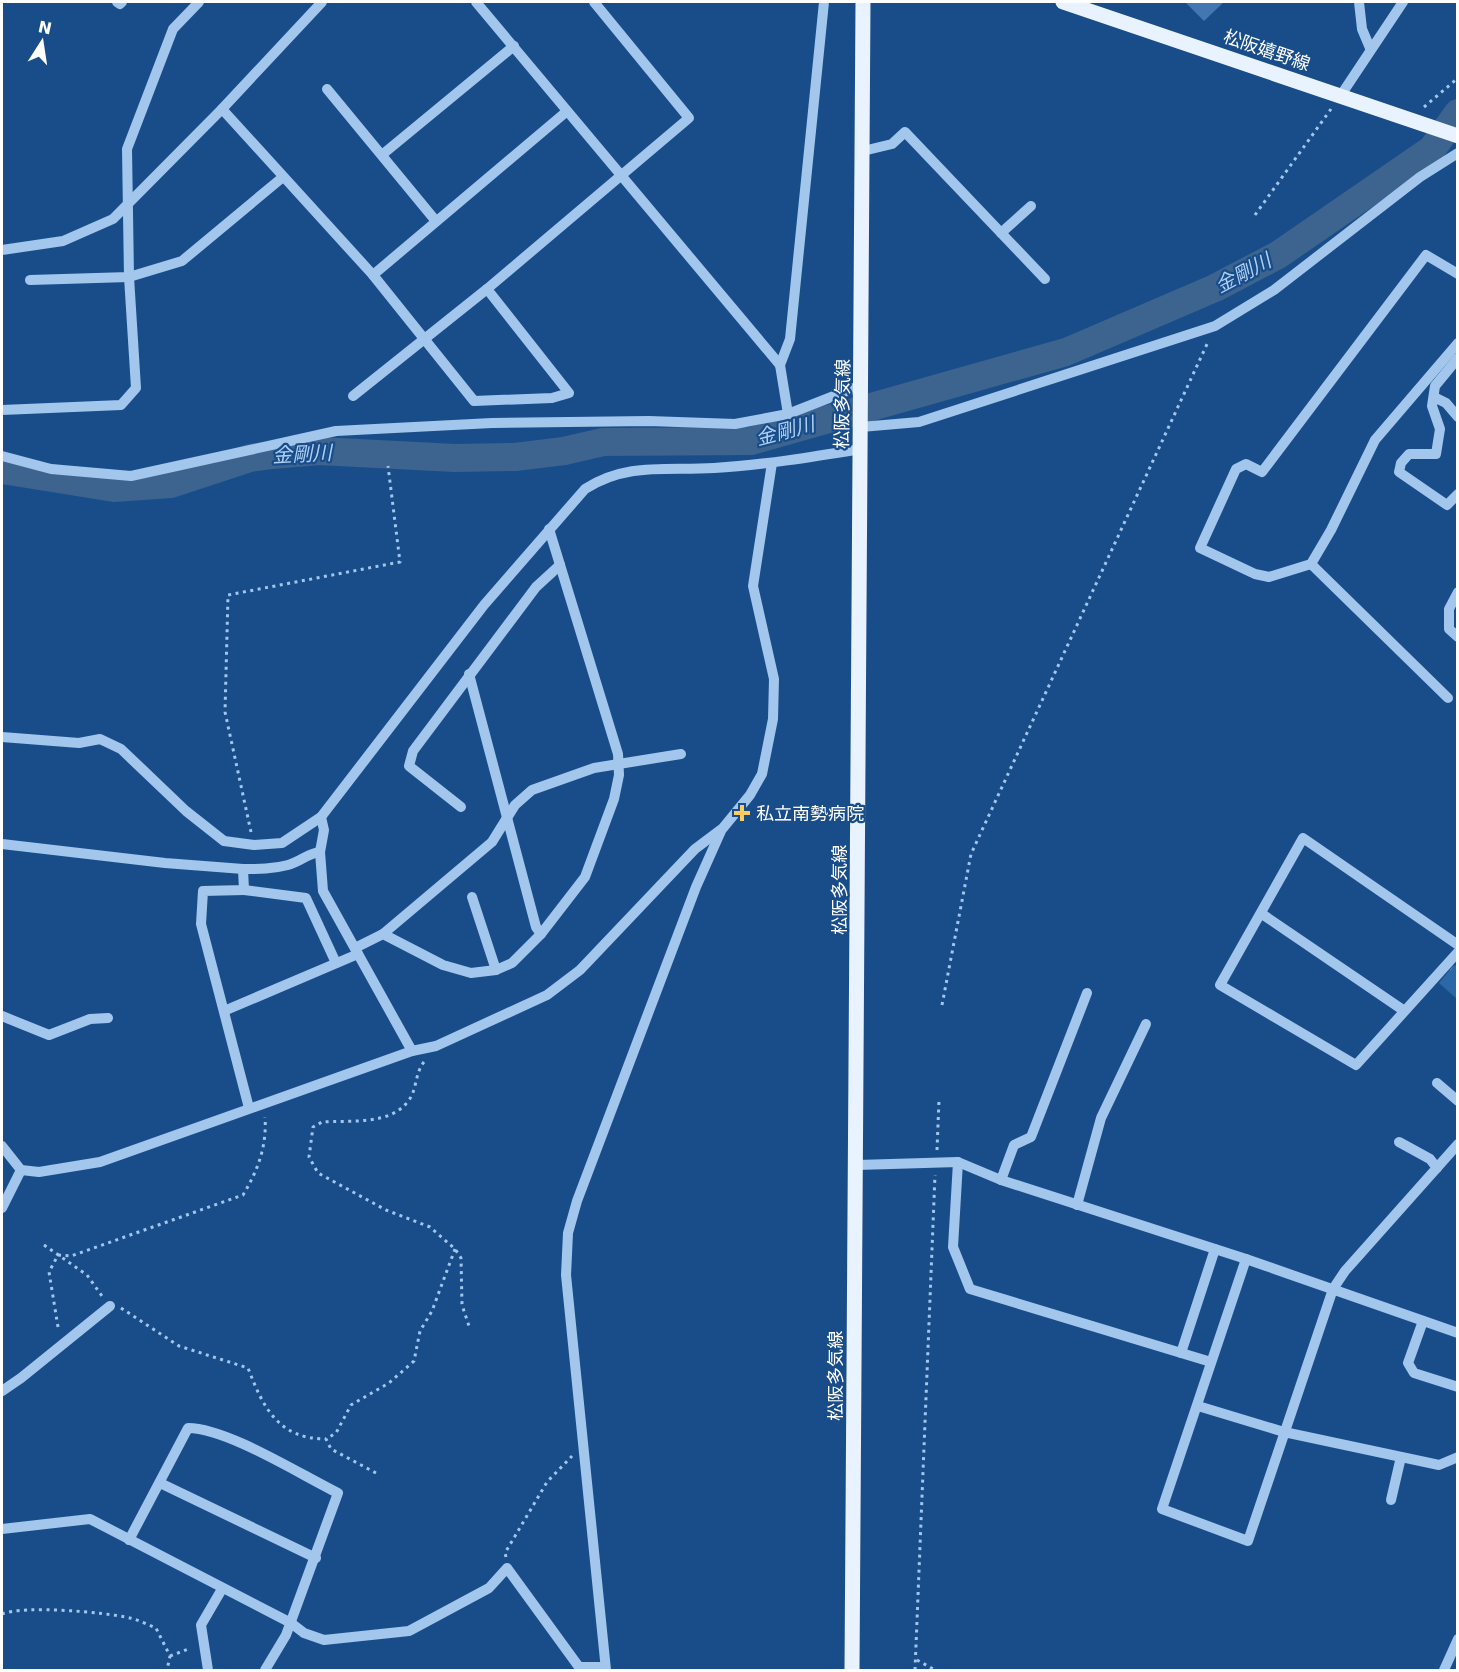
<svg xmlns="http://www.w3.org/2000/svg" width="1459" height="1672" font-family="'DejaVu Sans','Noto Sans JP',sans-serif">
	<style>
		.grass { fill: url(#grass-tufts) }
		.lines { fill: none; stroke-linecap: round; stroke-linejoin: round }
		.river { stroke: #3d638f; stroke-width: 28 }
		.building { fill: #4277b2 }
		.path { stroke: #a3c6ed; stroke-width: 3; stroke-dasharray: 3 4.5; stroke-linecap: butt }
		.minor { stroke: #a3c6ed; stroke-width: 10 }
		.major { stroke: #e9f2ff; stroke-width: 15 }
		.poi-dot { fill: #ffcd5f; stroke: #194d8a; stroke-width: 2 }
		.labels { text-anchor: middle; dominant-baseline: central; stroke-width: 4.5; stroke-linejoin: round; paint-order: stroke }
		.street-label { font-size: 18px; fill: #fff; stroke: #194d8a }
		.poi-label { font-size: 18px; fill: #fff; stroke: #194d8a; text-anchor: start }
		.water-label { font-size: 20px; font-style: italic; fill: #afd0f5; stroke: #194d8a }
	</style>
	<defs>
		<pattern id="grass-tufts" width="24" height="20" patternUnits="userSpaceOnUse" patternTransform="scale(1.5)"><rect width="24" height="20" fill="#2c67a8"/><path d="M3 7l-1-3M5 7V3M7 7l1-3M15 17l-1-3M17 17v-4M19 17l1-3" fill="none" stroke="#4c7eb5"/></pattern>
	</defs>
	<rect width="100%" height="100%" fill="#194d8a"/>
	<path class="grass" d="M1457,965H1458L1457,999L1439,983L1453,966Z"/>
	<g class="lines">
		<path class="river" d="M2,470L114,488L171,484L250,458L272,455L319,451L455,458L515,457L564,451L603,442L751,441L1066,352L1215,288L1278,255L1432,149L1458,113"/>
	</g>
	<path class="building" d="M1185,2H1224L1204,21Z"/>
	<g class="lines">
		<g class="path">
			<path d="M1424,107L1458,78"/>
			<path d="M1255,215L1331,109"/>
			<path d="M251,832L225,712L228,595L400,562L388,466"/>
			<path d="M942,1005L971,854L1208,342"/>
			<path d="M424,1062C415,1073 417,1089 409,1100C391,1126 349,1120 322,1122L313,1127L309,1157L318,1173L386,1210L430,1227L455,1249L461,1258L462,1305L469,1326"/>
			<path d="M937,1150L939,1100"/>
			<path d="M44,1245L87,1275L102,1296"/>
			<path d="M121,1308L179,1346L248,1368C263,1407 278,1439 326,1439"/>
			<path d="M58,1327L49,1272L58,1255L71,1256L243,1195C258,1170 267,1146 265,1117"/>
			<path d="M376,1473L331,1449L326,1439L336,1433L351,1405L389,1383L414,1361L420,1331L432,1311L455,1249"/>
			<path d="M506,1557L505,1553L547,1482L572,1456"/>
			<path d="M2,1614C24,1605 104,1612 130,1618C139,1620 148,1625 156,1628L170,1656L167,1670"/>
			<path d="M170,1656L191,1648"/>
			<path d="M917,1660L935,1670"/>
			<path d="M915,1670L935,1175"/>
		</g>
		<g class="minor">
			<path d="M117,2L120,4L122,2"/>
			<path d="M476,2L780,365"/>
			<path d="M1359,2L1362,29L1370,48"/>
			<path d="M327,89L435,220"/>
			<path d="M1341,95L1403,2"/>
			<path d="M222,109L373,275L474,401L552,398L569,393L487,289"/>
			<path d="M863,151L892,144L905,132L1045,279"/>
			<path d="M383,154L514,46"/>
			<path d="M1001,233L1031,206"/>
			<path d="M2,250L63,241L113,219L222,109L322,2"/>
			<path d="M1458,274L1426,255L1262,472L1246,464L1236,469L1200,548L1255,574L1269,577L1311,564L1331,530L1375,440L1458,343"/>
			<path d="M373,275L566,112"/>
			<path d="M30,280L129,277L182,261L283,177"/>
			<path d="M1458,358L1435,386L1432,406L1440,429L1436,454H1409L1401,463L1399,472L1447,505L1458,494"/>
			<path d="M353,396L487,289L689,118L594,2"/>
			<path d="M1434,397L1446,403L1458,417"/>
			<path d="M2,410L121,405L136,388L129,277L127,149L173,29L199,2"/>
			<path d="M788,414L780,365L790,339L824,2"/>
			<path d="M861,427L919,422L1215,326L1274,290L1420,177L1458,153"/>
			<path d="M2,456L51,469L131,476L336,431L492,423L649,421L735,424L788,414L862,385"/>
			<path d="M1311,564L1448,698"/>
			<path d="M1458,592L1449,609V629L1458,637"/>
			<path d="M469,674L536,927L541,934"/>
			<path d="M2,737L79,743L100,739L121,749L186,811L224,841L254,845L282,843L321,817L484,605L585,489C627,462 667,471 714,468C763,465 812,457 861,449"/>
			<path d="M461,807L409,766L413,751L536,587L560,565"/>
			<path d="M321,817L324,830L320,852L323,891L412,1051"/>
			<path d="M2,844L165,863L243,869L244,890L203,891L201,924L249,1108"/>
			<path d="M243,869C259,869 273,869 288,865C300,862 308,853 320,852"/>
			<path d="M244,890L306,898L336,963"/>
			<path d="M472,897L496,970"/>
			<path d="M1262,914L1403,1010"/>
			<path d="M383,934L492,842L515,805L532,790L594,768L681,754"/>
			<path d="M1458,945L1303,838L1220,985L1356,1065L1458,952"/>
			<path d="M355,948L383,934L443,965L471,973L496,970L512,963L541,934L585,877L614,799L619,775L618,754L549,529"/>
			<path d="M224,1011L358,954"/>
			<path d="M2,1016L49,1035L90,1019L108,1018"/>
			<path d="M1437,1083L1458,1101"/>
			<path d="M1399,1142L1430,1159L1437,1168"/>
			<path d="M2,1146L21,1170L39,1172L100,1162L412,1051L436,1046L547,995L580,970L695,849L723,828L750,795L762,774L773,719L774,679L753,586L772,463"/>
			<path d="M958,1162L953,1247L970,1289L1211,1362"/>
			<path d="M857,1165L958,1162L1001,1180L1246,1259L1458,1333"/>
			<path d="M1001,1180L1014,1145L1031,1137L1087,993"/>
			<path d="M1077,1205L1101,1118L1146,1024"/>
			<path d="M2,1208L21,1170"/>
			<path d="M1246,1259L1162,1509L1248,1541L1333,1289L1345,1271L1458,1144"/>
			<path d="M1423,1321L1408,1363L1414,1373L1458,1387"/>
			<path d="M1181,1353L1215,1249"/>
			<path d="M2,1391L21,1378L110,1306"/>
			<path d="M1198,1406L1284,1432L1439,1465L1458,1457"/>
			<path d="M160,1483L316,1558"/>
			<path d="M1391,1500L1401,1457"/>
			<path d="M2,1529L90,1519L291,1623L304,1633L324,1640L409,1631L489,1588L507,1568L579,1667H604"/>
			<path d="M129,1540L188,1428C227,1428 301,1475 338,1493L286,1635L265,1670"/>
			<path d="M208,1670L201,1625L222,1589"/>
			<path d="M606,1670L566,1275L568,1233L577,1201L696,887L721,831"/>
			<path d="M1444,1670L1458,1639"/>
		</g>
		<g class="major">
			<path d="M1063,2L1458,136"/>
			<path d="M852,1670L863,2"/>
		</g>
	</g>
	<path class="poi-dot" d="M739 804h6v6h6v6h-6v6h-6v-6h-6v-6h6z"/>
	<g class="labels">
		<g class="street-label">
			<text transform="translate(1267 50) rotate(19)">松阪嬉野線</text>
			<text transform="translate(842 404) rotate(-89)">松阪多気線</text>
			<text transform="translate(839 890) rotate(-90)">松阪多気線</text>
			<text transform="translate(835 1376) rotate(-90)">松阪多気線</text>
		</g>
		<g class="poi-label">
			<text x="756" y="813">私立南勢病院</text>
		</g>
		<g class="water-label">
			<text transform="translate(1243 273) rotate(-28)">金剛川</text>
			<text transform="translate(785 431) rotate(-15)">金剛川</text>
			<text transform="translate(302 454) rotate(-3)">金剛川</text>
		</g>
	</g>
	<rect width="1459" height="1672" fill="none" stroke="#ffffff" stroke-width="6"/>
	<g transform="translate(42 42) rotate(12)" stroke="#194d8a" stroke-width="4.5" paint-order="stroke">
	<path d="M0-4.5L10 22L0 15L-10 22Z" fill="#ffffff"/>
	<text y="-9" font-size="16" font-weight="bold" text-anchor="middle" fill="#ffffff">N</text>
	</g>
</svg>
